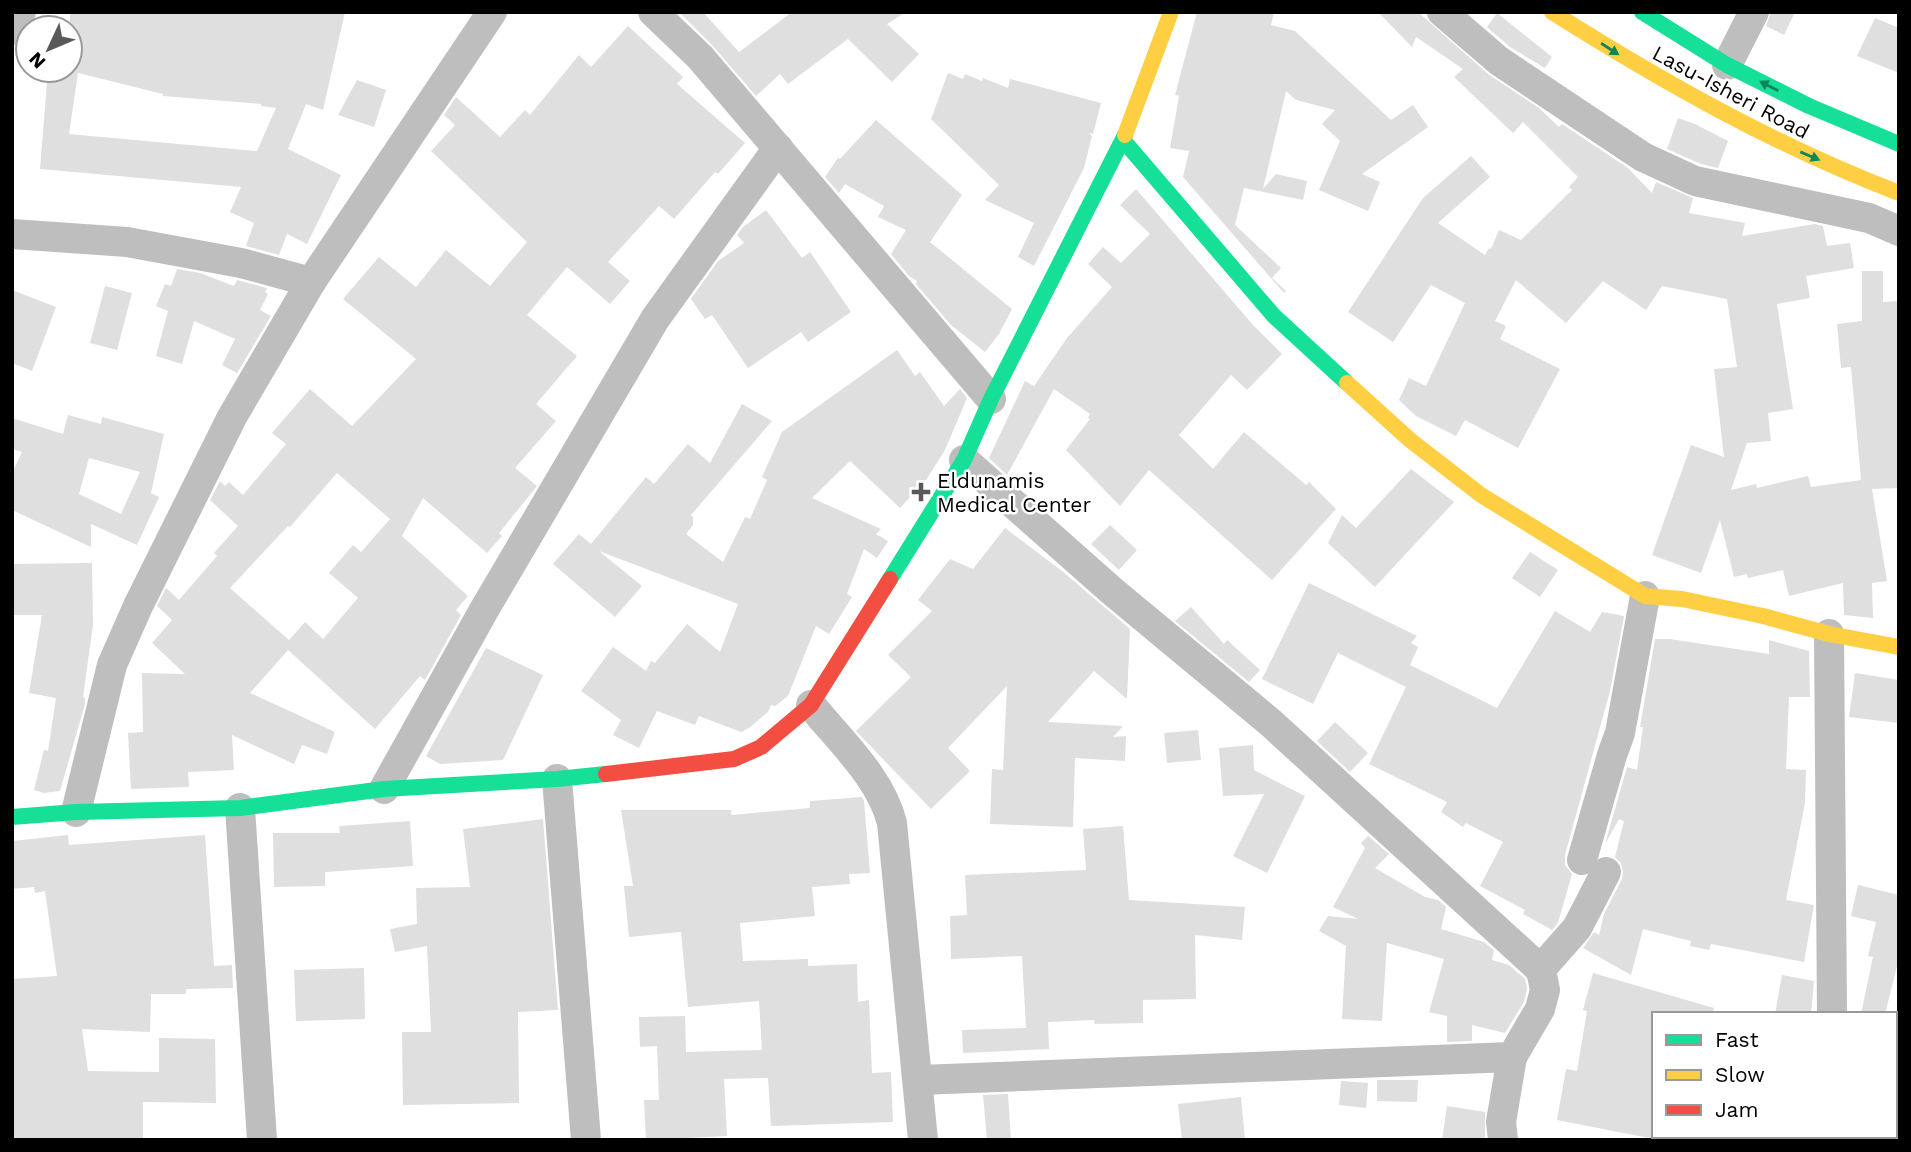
<svg xmlns="http://www.w3.org/2000/svg" width="1911" height="1152" font-family="'Work Sans',sans-serif">
	<style>
		.building { fill: #dfdfdf; fill-rule: evenodd }
		.lines { fill: none; stroke-linecap: round; stroke-linejoin: round }
		.street { stroke: #bebebe; stroke-width: 30 }
		.fast { stroke: #16e098; stroke-width: 16 }
		.slow { stroke: #ffcf43; stroke-width: 16 }
		.jam { stroke: #f24e42; stroke-width: 16 }
		.oneway { fill: #0d865b }
		.poi-dot { fill: #595959; stroke: #fff; stroke-width: 2.5 }
		.labels { text-anchor: middle; dominant-baseline: central; stroke-width: 5; stroke-linejoin: round; paint-order: stroke }
		.street-label { font-size: 21px; fill: #000; stroke: #fff }
		.poi-label { font-size: 21px; fill: #000; stroke: #fff; text-anchor: start }
	</style>
	<rect width="100%" height="100%" fill="#fff"/>
	<g class="building">
		<path d="M70,12H345L323,110L306,104L288,149L341,175L307,244L287,234L279,255L246,246L254,223L230,212L241,187L40,169L48,70H70ZM78,73L163,94V96L261,104V106L276,108L257,151L69,134Z"/>
		<path d="M679,12H703L739,52L792,12H906L887,24L919,54L892,82L848,39L788,84L780,74L756,96L713,46Z"/>
		<path d="M1197,12H1274L1271,25L1295,31L1391,120L1413,105L1428,127L1362,174L1380,182L1368,211L1319,190L1340,141L1322,124L1335,110L1296,100L1286,91L1263,189L1276,174L1307,181L1303,200L1244,188L1235,225L1281,268L1272,278L1286,291L1284,293L1183,177L1189,151L1170,148L1179,96L1175,95Z"/>
		<path d="M1378,12H1418L1488,74L1539,108L1559,127L1562,124L1628,168L1652,193L1656,182L1693,198L1689,213L1745,223L1742,236L1815,224L1823,226L1827,246L1850,243L1854,268L1806,276L1810,298L1777,304L1793,409L1768,413L1771,441L1747,443L1731,490L1756,484L1757,488L1808,476L1811,487L1861,480L1851,367L1841,368L1837,324L1862,321V271H1883V302L1899,301V488L1872,489L1887,581L1872,583L1873,618L1844,615L1843,583L1789,596L1783,570L1748,578L1747,574L1734,577L1720,520L1701,573L1652,555L1691,445L1724,457L1714,369L1737,367L1727,299L1662,286L1646,310L1603,281L1566,323L1516,280L1495,321L1506,326L1500,339L1560,369L1518,448L1465,420L1456,436L1416,416L1399,400L1409,378L1426,386L1465,303L1431,285L1393,342L1348,312L1423,198L1471,156L1490,177L1438,223L1485,255L1489,248L1491,249L1499,230L1521,240L1572,190L1569,187L1578,177L1523,122L1513,133L1454,77L1463,69L1416,37L1412,47Z"/>
		<path d="M1771,12H1795L1784,35L1766,26Z"/>
		<path d="M1497,13L1552,57L1545,68L1510,47L1487,27Z"/>
		<path d="M1875,18L1899,28V73L1857,56Z"/>
		<path d="M628,26L683,77L677,84L745,143L718,174L715,172L674,219L659,206L608,262L630,281L610,304L567,267L527,315L577,356L536,404L556,421L515,468L537,486L499,533L502,536L487,553L423,498L402,536L468,596L456,610L461,615L425,680L420,676L375,729L288,650L250,693L335,732L327,754L302,745L294,764L232,735L234,770L188,772L189,787L131,789L128,733L143,732L142,673L185,674L152,643L172,620L157,606L166,588L179,600L217,556L214,553L238,526L210,500L220,481L225,486L229,482L243,495L286,444L272,433L310,389L352,426L416,359L343,299L379,257L416,287L446,250L490,286L527,242L431,151L455,125L444,115L456,97L500,137L525,110L530,115L579,55L591,67ZM337,473L390,519L361,552L353,545L329,573L358,598L323,639L305,622L289,640L230,588L288,526L290,527Z"/>
		<path d="M948,73L963,79L965,74L982,81L983,78L1008,88L1010,79L1101,103L1093,134L1089,133L1092,136L1084,168L1034,266L1018,257L1034,223L985,200L999,185L931,119Z"/>
		<path d="M357,80L386,90L374,127L338,115Z"/>
		<path d="M1678,118L1695,124L1728,141L1718,168L1701,164L1667,149Z"/>
		<path d="M876,120L962,195L930,242L1012,309L999,334L985,352L951,325L916,284L917,281L909,276L891,254L906,230L878,217L884,206L845,184L839,193L825,177L838,158L840,159Z"/>
		<path d="M1136,189L1253,325L1282,354L1247,390L1231,375L1179,435L1213,469L1244,432L1306,485L1309,482L1336,509L1272,580L1149,470L1120,506L1066,450L1090,419L1088,418L1090,414L1054,389L1007,475L989,458L1025,381L1034,386L1067,338L1112,287L1088,264L1103,247L1121,263L1150,234L1120,205Z"/>
		<path d="M766,210L802,258L810,252L851,312L808,342L801,332L748,368L712,315L705,319L691,299L718,261L744,243L737,235L743,227Z"/>
		<path d="M177,269L200,273L234,286L237,280L267,288L265,292L268,294L260,310L271,316L237,373L222,365L235,339L194,321L182,364L156,356L168,311L156,306L165,284L171,286Z"/>
		<path d="M105,286L132,293L117,350L90,343Z"/>
		<path d="M12,290L56,307L32,371L12,363Z"/>
		<path d="M897,350L915,376L920,372L944,406L960,389L967,398L945,450L926,480L900,508L850,461L812,498L881,529L876,534L888,541L877,558L864,549L847,594L852,597L829,634L816,626L788,696L775,706L771,705L768,712L749,728L741,732L699,716L695,725L657,711L639,748L613,735L621,720L581,691L613,647L646,671L651,661L655,663L687,624L720,652L738,604L599,551L642,586L615,617L553,564L579,534L591,544L646,477L654,484L688,444L710,463L742,404L772,421L691,515L693,517V525L686,534L723,562L745,517L750,519L767,480L762,477L782,432Z"/>
		<path d="M68,415L101,424L102,417L164,434L151,493L159,497L137,545L91,524V547L12,510V473L22,452L12,449V418L63,434ZM89,458L140,472L121,514L79,494Z"/>
		<path d="M1411,469L1454,502L1375,587L1328,543L1342,515L1356,528Z"/>
		<path d="M1110,525L1137,550L1119,570L1091,544Z"/>
		<path d="M1005,528L1062,571L1130,629L1127,699L1094,671L1048,722L1123,726L1113,737L1126,736L1125,761L1075,758L1073,827L990,824L992,769L1003,770L1007,686L948,748L970,771L931,809L856,731L911,677L888,655L932,611L918,600L950,559L973,569Z"/>
		<path d="M1530,552L1558,570L1540,597L1512,578Z"/>
		<path d="M92,563L93,625L83,697L85,698V704L60,791L44,793L34,790L44,750L48,751L56,698L29,693L42,615H12V564Z"/>
		<path d="M1309,583L1417,636L1411,643L1418,647L1410,665L1497,708L1555,611L1590,632L1602,612L1624,616L1610,691L1565,855V865L1572,874L1558,923L1552,930L1523,914L1525,910L1480,886L1503,842L1466,823L1463,827L1441,812L1447,802L1369,764L1406,687L1338,653L1313,704L1262,679Z"/>
		<path d="M1191,607L1224,644L1227,640L1260,670L1249,682L1175,621Z"/>
		<path d="M1655,639H1670L1769,654V640L1809,651L1810,697H1789L1786,769L1806,770L1805,803L1786,900L1814,905L1804,962L1711,944L1709,950L1690,946L1691,941L1643,929L1631,975L1583,948L1594,932L1599,935L1604,914L1622,879L1623,872L1621,863L1615,857L1624,821L1619,819L1605,844L1627,767L1637,770L1643,727H1640Z"/>
		<path d="M486,648L543,675L503,760L440,764L426,756Z"/>
		<path d="M1855,673L1899,680V723L1849,717Z"/>
		<path d="M1335,722L1368,753L1350,772L1317,741Z"/>
		<path d="M1198,730L1201,760L1167,763L1164,733Z"/>
		<path d="M1253,745L1254,770L1305,796L1267,873L1233,856L1264,794L1223,796L1219,748Z"/>
		<path d="M862,797L864,801L870,873L849,874L850,884L812,887L815,916L740,923L743,961L808,959V966L857,964L858,1002L869,1000L872,1073L891,1072L893,1122L771,1126L768,1078L724,1079L727,1136L646,1140L644,1100H659L657,1046L640,1047L639,1017L685,1016L686,1052L762,1050L759,1001L688,1007L681,932L629,937L624,886H633L621,810H731V815L810,808V801Z"/>
		<path d="M543,819L558,1010L518,1012L519,1103L403,1105L402,1032H431L427,946L395,952L390,929L417,924L416,888L470,887L463,829Z"/>
		<path d="M410,821L413,866L325,872V886L274,887L273,833H340L339,826Z"/>
		<path d="M1123,826L1129,900L1245,907L1242,940L1195,935L1196,999L1143,1000V1023L1095,1024L1094,1020L1048,1022L1049,1049L963,1053L962,1030L1026,1028L1022,956L951,959L950,916L967,915L965,875L1086,870L1083,829Z"/>
		<path d="M68,835L69,845L205,835L214,966L232,965L233,988L186,989V994H151L150,1032L82,1029L88,1071L159,1072V1038L215,1039L216,1103L143,1102V1140H12V979L57,976L45,891L35,893L34,887L12,889V841Z"/>
		<path d="M1368,836L1389,854L1375,868L1425,897L1438,900L1446,907L1441,929L1484,942L1494,950L1492,960L1509,965L1525,979L1527,989L1524,1002L1505,1033L1472,1025V1041L1447,1042V1016L1429,1012L1444,959L1387,943L1382,1021L1342,1019L1346,946L1319,931L1328,916L1358,919L1333,907L1365,848L1361,843Z"/>
		<path d="M1858,885L1899,895V958L1885,1014H1861L1873,957L1868,956L1876,922L1851,916Z"/>
		<path d="M364,968L365,1019L296,1021L294,970Z"/>
		<path d="M1593,973L1714,1008L1713,1014H1654V1139L1557,1120L1566,1069L1577,1071L1587,1011L1583,1010Z"/>
		<path d="M1782,975L1814,981L1811,1014H1775Z"/>
		<path d="M1377,1080H1418L1417,1102L1377,1101Z"/>
		<path d="M1341,1081L1368,1083L1366,1108L1339,1105Z"/>
		<path d="M1008,1094L1011,1140H987L983,1095Z"/>
		<path d="M1241,1097L1245,1140H1182L1178,1104Z"/>
		<path d="M1447,1106L1485,1112V1140H1442Z"/>
	</g>
	<g class="lines">
		<g class="street">
			<path d="M653,12L700,57L991,399"/>
			<path d="M1442,12L1499,61L1643,157L1695,181L1869,218L1899,231"/>
			<path d="M12,30L21,12"/>
			<path d="M1727,65L1754,12"/>
			<path d="M12,234L127,242L241,263L311,282"/>
			<path d="M964,460L1112,591L1271,723L1541,970L1545,990L1540,1009L1512,1057L1501,1122L1503,1140"/>
			<path d="M1829,634L1832,1014"/>
			<path d="M811,705C840,741 881,778 892,823L923,1140"/>
			<path d="M557,779L586,1140"/>
			<path d="M384,789L484,610L655,319L778,148"/>
			<path d="M240,808L262,1140"/>
			<path d="M76,812L112,665L138,606L232,417L311,282L492,12"/>
			<path d="M1582,860L1612,755L1620,733L1645,596"/>
			<path d="M1540,970L1577,928L1606,872"/>
			<path d="M919,1080L1512,1057"/>
			<path d="M1822,1140V1136"/>
		</g>
		<g class="fast">
			<path d="M1642,12L1727,65L1809,106L1899,144"/>
			<path d="M1123,140L1274,316L1347,383"/>
			<path d="M890,579L964,460L991,399L1125,135"/>
			<path d="M12,817L76,812L240,808L384,789L557,779L606,774"/>
		</g>
		<g class="slow">
			<path d="M1552,12C1663,82 1776,146 1899,193"/>
			<path d="M1125,135L1171,12"/>
			<path d="M1347,383L1410,440L1481,495L1645,596L1682,599L1763,616L1829,634L1899,647"/>
		</g>
		<path class="jam" d="M606,774L734,759L761,747L811,705L890,579"/>
	</g>
	<defs><path id="oneway-solid" d="M-6-.8H1V-3.2L6.5 0L1 3.2V.8H-6Z" transform="scale(1.75)"/></defs>
	<g class="oneway">
		<use href="#oneway-solid" transform="translate(1610 49) rotate(33)"/>
		<use href="#oneway-solid" transform="translate(1769 86) rotate(-153)"/>
		<use href="#oneway-solid" transform="translate(1810 156) rotate(23)"/>
	</g>
	<path class="poi-dot" d="M917.5 481.5h7v7h7v7h-7v7h-7v-7h-7v-7h7z"/>
	<g class="labels">
		<g class="street-label">
			<text transform="translate(1731 92) rotate(28)">Lasu-Isheri Road</text>
		</g>
		<g class="poi-label">
			<text x="937" y="480">Eldunamis<tspan x="937" dy="24">Medical Center</tspan></text>
		</g>
	</g>
	<rect width="1911" height="1152" fill="none" stroke="#000000" stroke-width="28"/>
	<rect x="1652" y="1012" width="245" height="126" fill="#ffffff" stroke="#999999" stroke-width="2"/>
	<rect x="1666" y="1035" width="35" height="10" fill="#16e098" stroke="#999999" stroke-width="2"/>
	<text x="1715" y="1047" font-size="21" fill="#000000">Fast</text>
	<rect x="1666" y="1070" width="35" height="10" fill="#ffcf43" stroke="#999999" stroke-width="2"/>
	<text x="1715" y="1082" font-size="21" fill="#000000">Slow</text>
	<rect x="1666" y="1105" width="35" height="10" fill="#f24e42" stroke="#999999" stroke-width="2"/>
	<text x="1715" y="1117" font-size="21" fill="#000000">Jam</text>
	<g transform="translate(49 49) rotate(226)"><circle r="33" fill="#ffffff" stroke="#999999" stroke-width="2"/>
	<path d="M0-5L12 26L0 18L-12 26Z" fill="#595959"/>
	<text y="-10" font-size="19" font-weight="bold" text-anchor="middle" fill="#000000">N</text>
	</g>
</svg>
